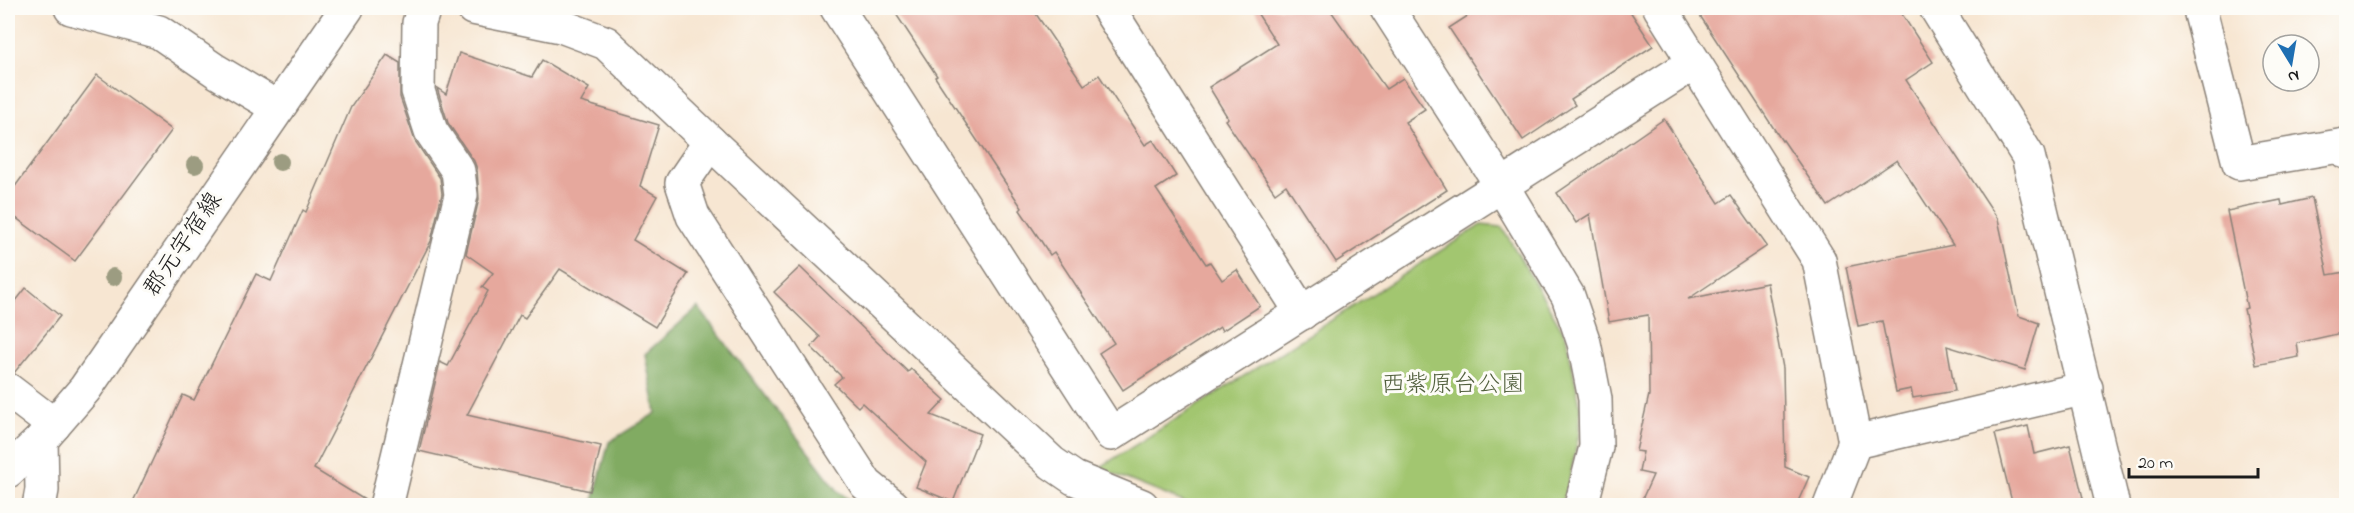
<svg xmlns="http://www.w3.org/2000/svg" width="2354" height="513" font-family="'Indie Flower','Klee One',sans-serif">
	<style>
		.green { fill: #a2c670; stroke: #5f7146; stroke-width: 1.5 }
		.forest { fill: #81ab62; stroke: #4e643f; stroke-width: 1.5 }
		.building { fill: #e6a89d }
		.lines { fill: none; stroke-linecap: round; stroke-linejoin: round }
		.minor-casing { stroke: #8a8177; stroke-width: 36 }
		.tertiary-casing { stroke: #8a8177; stroke-width: 36 }
		.minor { stroke: #fff; stroke-width: 33 }
		.tertiary { stroke: #fff; stroke-width: 33 }
		.tree { fill: #9c9c81 }
		.labels { text-anchor: middle; dominant-baseline: central; stroke-width: 6; stroke-linejoin: round; paint-order: stroke }
		.street-label { font-size: 24px; fill: #1c1c1c; stroke: #fdfcf7 }
		.park-label { font-size: 24px; fill: #52603e; stroke: #fdfcf7 }
	</style>
	<rect width="100%" height="100%" fill="#fdfcf7"/>
	<filter id="ink" filterUnits="userSpaceOnUse"><feTurbulence type="fractalNoise" baseFrequency=".0167" numOctaves="2"/><feDisplacementMap in="SourceGraphic" scale="12" xChannelSelector="R" yChannelSelector="G"/><feConvolveMatrix kernelMatrix="1 2 1 2 8 2 1 2 1" color-interpolation-filters="sRGB"/></filter>
	<filter id="wash" filterUnits="userSpaceOnUse"><feTurbulence type="fractalNoise" baseFrequency=".008" numOctaves="4" result="noise"/><feDisplacementMap in="SourceGraphic" scale="24" xChannelSelector="R" yChannelSelector="G"/><feGaussianBlur stdDeviation="1.35" result="paint"/><feColorMatrix in="noise" values="0 0 0 0 0 0 0 0 0 0 0 0 0 0 0 0 0 1.4 0 .05"/><feComposite in="paint" operator="in"/></filter>
	<g filter="url(#wash)">
		<rect width="100%" height="100%" fill="#f7e6d2"/>
		<path class="green" d="M1481,225L1502,227L1566,336L1580,405L1579,434L1568,486L1561,505H1191L1099,468Z"/>
		<path class="forest" d="M698,307L838,491L856,505H592L609,442L656,413L645,354Z"/>
		<g id="blocks">
			<g class="building">
				<path d="M892,8H1032L1084,85L1099,75L1145,145L1153,140L1176,176L1156,189L1206,264L1210,262L1222,280L1237,270L1260,306L1222,331L1220,327L1123,390L1099,353L1114,343L1054,252L1050,255L1041,241L1020,210L1022,208L935,77L937,76Z"/>
				<path d="M1254,8H1329L1386,89L1403,78L1425,109L1405,122L1447,190L1336,262L1286,185L1275,193L1225,120L1228,118L1209,87L1277,44Z"/>
				<path d="M1480,8H1628L1653,46L1571,99L1575,105L1523,140L1449,28Z"/>
				<path d="M1695,8H1898L1933,62L1906,80L1998,219L2019,316L2039,323L2025,370L1947,346L1955,391L1913,398L1911,389L1896,392L1882,321L1858,326L1846,267L1953,245L1897,160L1828,206L1783,140L1782,141Z"/>
				<path d="M459,53L532,77L542,60L589,88L581,102L659,125L640,186L657,196L633,240L688,274L655,327L560,269L525,318L520,315L467,415L601,446L590,491L419,451L440,362L448,366L488,291L482,287L493,273L466,254L479,199L477,169L474,161L448,123L437,88L446,94Z"/>
				<path d="M387,55L400,63V97L415,141L440,178L442,194L431,241L314,469L368,502V506H131L183,395L194,400L256,274L271,281L303,210L306,212L351,107Z"/>
				<path d="M97,75L172,130L75,261L8,212V196Z"/>
				<path d="M1664,119L1719,203L1731,195L1767,246L1688,299L1767,283L1783,368L1785,467L1809,477L1796,506H1639L1653,475L1639,472L1643,452L1636,451L1649,395L1648,315L1609,322L1590,214L1576,223L1557,193Z"/>
				<path d="M2312,198L2328,275L2346,272V332L2297,343L2299,357L2256,365L2244,309L2247,308L2227,211L2281,200L2282,205Z"/>
				<path d="M800,267L908,372L911,369L945,400L931,415L980,434L953,502L916,487L926,462L862,403L858,407L834,384L842,377L811,347L820,337L774,292Z"/>
				<path d="M26,288L60,316L14,373L8,372V311Z"/>
				<path d="M2028,426L2034,454L2070,445L2083,498L2052,506H2013L1995,434Z"/>
			</g>
		</g>
	</g>
	<g filter="url(#ink)">
		<use href="#blocks" fill-opacity="0" stroke="#8a8177" stroke-width="1.5"/>
		<g class="lines">
			<g class="minor-casing">
				<g id="minor">
					<path d="M473,8L561,26L606,43L710,142L682,183L693,216L866,484L893,506"/>
					<path d="M837,8L1111,434L1694,63"/>
					<path d="M1108,8L1302,313"/>
					<path d="M1387,8L1502,186L1568,296L1584,343L1595,399L1596,447L1581,506"/>
					<path d="M1660,8L1819,260L1855,442"/>
					<path d="M1936,8L2028,156L2113,506"/>
					<path d="M2201,8V14L2239,163L2345,145L2346,152"/>
					<path d="M710,142L1052,463L1074,478L1142,506"/>
					<path d="M8,390L54,425"/>
					<path d="M39,506L42,490L41,440"/>
					<path d="M386,506L461,195L458,171L431,131L418,91L419,23L424,8"/>
					<path d="M1830,506L1855,442L2086,388"/>
				</g>
			</g>
			<g class="tertiary-casing">
				<g id="tertiary">
					<path d="M71,8L159,32L216,71L278,108"/>
					<path d="M8,471L41,440L85,389L347,8"/>
				</g>
			</g>
			<use href="#minor" class="minor"/>
			<use href="#tertiary" class="tertiary"/>
		</g>
		<g class="tree">
			<circle cx="280" cy="162" r="9"/>
			<circle cx="195" cy="165" r="9"/>
			<circle cx="113" cy="277" r="9"/>
		</g>
	</g>
	<g class="labels">
		<g class="street-label">
			<text transform="translate(184 245) rotate(-56)">郡元宇宿線</text>
		</g>
		<g class="park-label">
			<text x="1453" y="385">西紫原台公園</text>
		</g>
	</g>
	<rect width="2354" height="513" fill="none" stroke="#fdfcf7" stroke-width="30"/>
	<g transform="translate(2291 63) rotate(169)"><circle r="28" fill="#fdfcf7" stroke="#a3a29f" stroke-width="1.5"/>
	<path d="M0-4.5L10 22L0 15L-10 22Z" fill="#1f6fb2"/>
	<text y="-9" font-size="16" font-weight="bold" text-anchor="middle" fill="#1c1c1c">N</text>
	</g>
	<path d="M2129 468v9h129v-9" fill="none" stroke="#1c1c1c" stroke-width="3"/>
	<text x="2138" y="468" font-size="18" fill="#1c1c1c" stroke="#fdfcf7" stroke-width="4.5" paint-order="stroke">20 m</text>
</svg>
